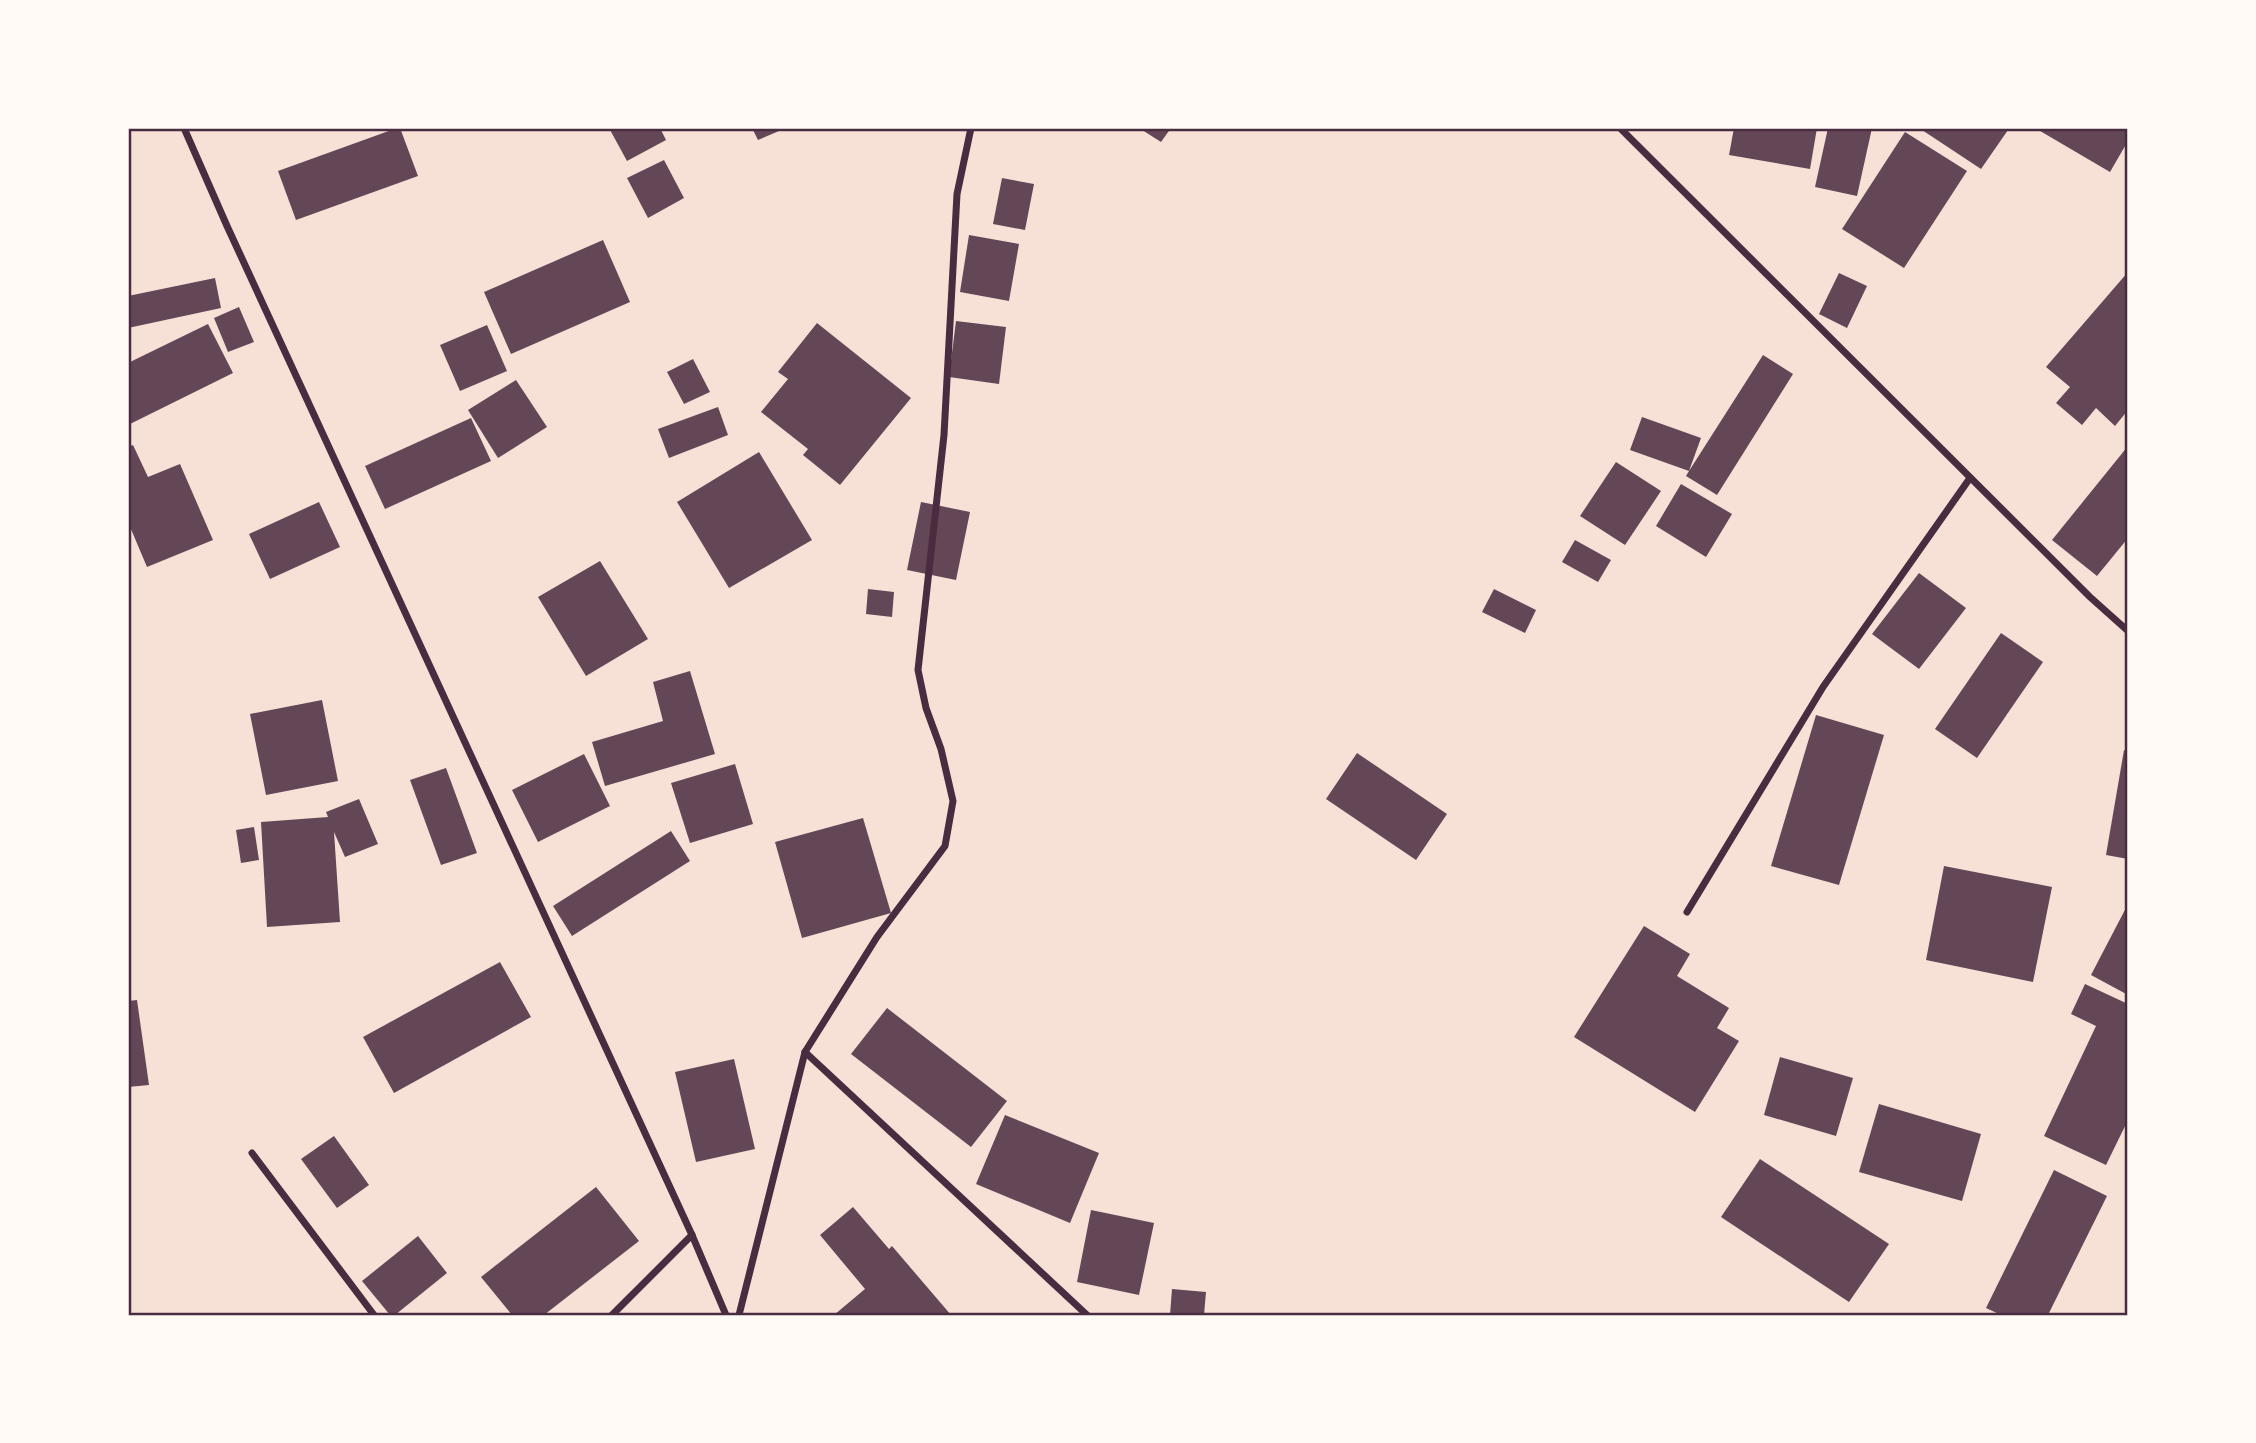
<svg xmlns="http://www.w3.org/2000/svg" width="2256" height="1443" font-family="Barlow,sans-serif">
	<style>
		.building { fill: #644757 }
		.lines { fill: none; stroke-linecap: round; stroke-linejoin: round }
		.minor { stroke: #4a2c40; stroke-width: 7 }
		.neatline { fill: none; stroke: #4a2c40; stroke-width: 2.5 }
	</style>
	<rect width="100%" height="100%" fill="#f7e1d7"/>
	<g class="building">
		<path d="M397,128H400L418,176L296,220L278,171Z"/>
		<path d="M609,128H660L666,140L627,161Z"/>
		<path d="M752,128H786L758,140Z"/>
		<path d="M1139,128H1171L1161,142Z"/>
		<path d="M1734,128H1817L1810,169L1729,155Z"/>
		<path d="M1828,128H1872L1857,196L1815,187Z"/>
		<path d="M1919,128H2005L2008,130L1981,169Z"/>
		<path d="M2035,128H2128V141L2110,172Z"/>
		<path d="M1905,132L1967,171L1904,268L1842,229Z"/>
		<path d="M664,160L684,198L648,218L627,178Z"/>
		<path d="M1002,178L1034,184L1025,230L993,224Z"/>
		<path d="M969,235L1019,244L1009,301L960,292Z"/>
		<path d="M603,240L630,302L511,354L484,292Z"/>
		<path d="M2128,272V410L2115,426L2096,408L2082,425L2056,403L2070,387L2046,367Z"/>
		<path d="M1839,273L1867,286L1847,328L1819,314Z"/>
		<path d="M215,278L221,308L128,328V296Z"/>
		<path d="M239,307L254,342L228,352L214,318Z"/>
		<path d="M956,321L1006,327L999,384L949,377Z"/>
		<path d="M817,323L911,398L840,485L803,455L808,449L761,412L788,379L778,372Z"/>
		<path d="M208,324L233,373L128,425V363Z"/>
		<path d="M487,325L507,371L460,391L440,345Z"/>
		<path d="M1763,355L1793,374L1717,495L1686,476L1689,471L1630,450L1642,417L1701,438L1689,471Z"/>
		<path d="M693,359L710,392L684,404L667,372Z"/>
		<path d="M516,380L547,427L498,458L468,410Z"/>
		<path d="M718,407L728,435L669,458L658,429Z"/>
		<path d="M471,418L491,461L385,509L365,466Z"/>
		<path d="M133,445L148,477L180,464L213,540L147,567L128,522V447Z"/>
		<path d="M2128,446V538L2097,576L2052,540Z"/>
		<path d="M759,452L812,540L729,588L677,502Z"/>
		<path d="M1616,462L1661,491L1625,545L1580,516Z"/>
		<path d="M1681,484L1732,514L1706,557L1656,526Z"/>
		<path d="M319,502L340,547L270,579L249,534Z"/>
		<path d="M921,502L970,512L956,580L907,570Z"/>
		<path d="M1575,540L1611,560L1598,582L1562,562Z"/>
		<path d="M600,561L648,639L586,676L538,597Z"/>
		<path d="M1919,573L1966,608L1919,669L1872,634Z"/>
		<path d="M868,589L894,592L892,617L866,614Z"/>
		<path d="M1494,589L1536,610L1525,633L1482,612Z"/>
		<path d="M2001,633L2043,662L1977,758L1935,729Z"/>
		<path d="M690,671L715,754L605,786L592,742L663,721L653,682Z"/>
		<path d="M322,700L338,781L266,795L250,714Z"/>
		<path d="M1816,715L1884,735L1839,885L1771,866Z"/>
		<path d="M2124,750L2128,751V859L2106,855Z"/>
		<path d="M1357,753L1447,814L1416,860L1326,799Z"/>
		<path d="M584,754L610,806L538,842L512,790Z"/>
		<path d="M735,764L753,824L690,843L671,783Z"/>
		<path d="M446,768L477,853L441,865L410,780Z"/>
		<path d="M359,799L378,844L345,857L334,832L340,922L267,927L261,822L328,817L326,812Z"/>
		<path d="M863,818L891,913L802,938L775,842Z"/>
		<path d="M254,827L259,860L241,863L236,830Z"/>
		<path d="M671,831L690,861L572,936L553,906Z"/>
		<path d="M1944,866L2052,887L2033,982L1926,960Z"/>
		<path d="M2128,904V995L2091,975Z"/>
		<path d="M1644,926L1690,954L1677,976L1729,1008L1717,1028L1739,1041L1695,1112L1574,1037Z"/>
		<path d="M500,962L531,1017L394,1093L363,1037Z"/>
		<path d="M2085,984L2128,1004V1120L2106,1165L2044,1136L2096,1026L2071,1014Z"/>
		<path d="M137,1000L149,1085L128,1087V1001Z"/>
		<path d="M887,1008L1007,1101L971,1147L851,1054Z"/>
		<path d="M1780,1057L1853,1078L1836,1136L1764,1115Z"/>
		<path d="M734,1059L755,1149L696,1162L675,1072Z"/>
		<path d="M1879,1104L1981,1134L1962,1201L1859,1172Z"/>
		<path d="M1005,1115L1099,1153L1070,1223L976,1184Z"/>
		<path d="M334,1136L369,1185L337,1208L301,1159Z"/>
		<path d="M1760,1159L1889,1244L1849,1302L1721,1217Z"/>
		<path d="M2054,1170L2107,1196L2048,1315H2001L1986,1308Z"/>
		<path d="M596,1187L639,1241L544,1315H512L481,1277Z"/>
		<path d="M853,1207L889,1249L892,1246L951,1315H834L865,1289L820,1235Z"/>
		<path d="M1091,1210L1154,1223L1139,1295L1077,1282Z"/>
		<path d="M418,1236L447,1273L395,1315H390L362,1281Z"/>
		<path d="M1172,1289L1206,1292L1204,1315H1170Z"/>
	</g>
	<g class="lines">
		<g class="minor">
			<path d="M184,128L227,226L692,1235L726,1315"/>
			<path d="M1620,128L2090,597L2128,631"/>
			<path d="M1687,912L1823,687L1970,478"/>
			<path d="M805,1052L1087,1315"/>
			<path d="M252,1153L374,1315"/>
			<path d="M612,1315L692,1235"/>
			<path d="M739,1315L805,1052L877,937L945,846L953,801L941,749L926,708L918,670L944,435L957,194L971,128"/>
		</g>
	</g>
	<rect width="2256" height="1443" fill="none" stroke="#fffaf5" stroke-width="259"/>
	<rect x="130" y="130" width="1996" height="1184" class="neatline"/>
</svg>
